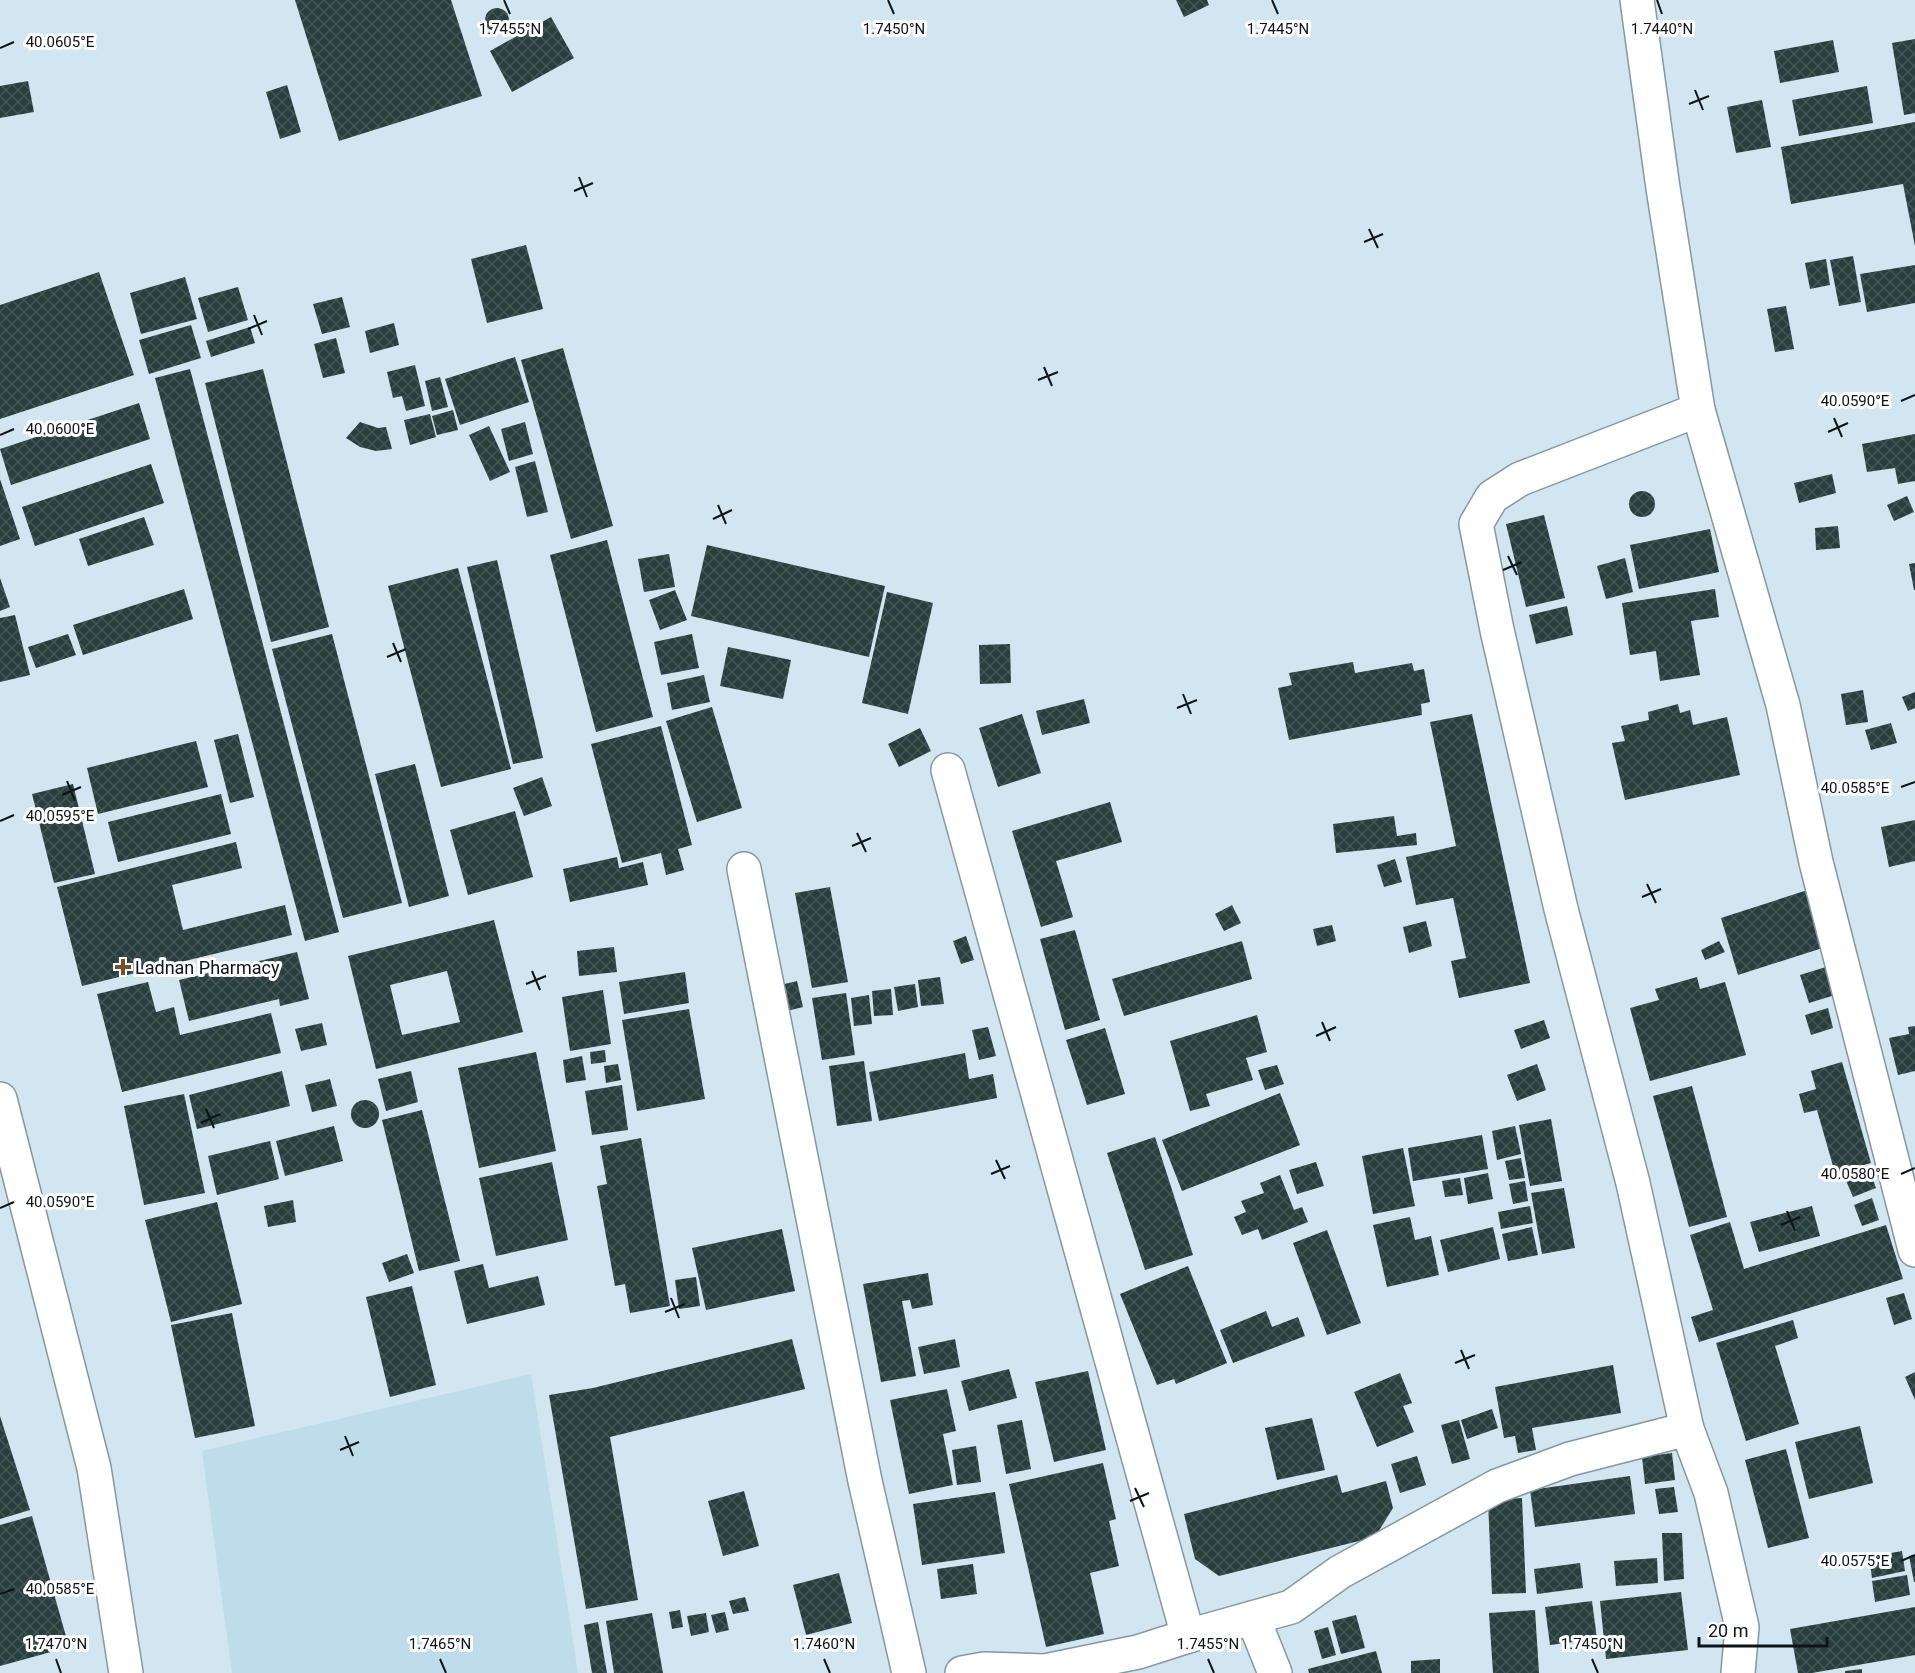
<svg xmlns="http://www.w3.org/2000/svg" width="1915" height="1673" font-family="Roboto,sans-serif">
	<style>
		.built { fill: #bedce9 }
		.building { fill: url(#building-cross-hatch); fill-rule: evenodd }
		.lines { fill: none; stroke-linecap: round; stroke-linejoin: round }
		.minor-casing { stroke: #8498a1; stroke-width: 36 }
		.tertiary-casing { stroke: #8498a1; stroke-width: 36 }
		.minor { stroke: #fff; stroke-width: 33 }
		.tertiary { stroke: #fff; stroke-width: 33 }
		.ticks { fill: none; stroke: #0c1417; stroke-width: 2 }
		.poi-dot { fill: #75512b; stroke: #fff; stroke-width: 2 }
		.labels { text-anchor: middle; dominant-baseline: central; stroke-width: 6; stroke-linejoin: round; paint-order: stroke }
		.poi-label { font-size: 18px; fill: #0c1417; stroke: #fff; text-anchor: start }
		.ticks-label { font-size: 15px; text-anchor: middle; fill: #0c1417; stroke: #fff; stroke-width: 6; stroke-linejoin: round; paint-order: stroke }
	</style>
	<defs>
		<pattern id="building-cross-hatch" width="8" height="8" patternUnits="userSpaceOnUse" patternTransform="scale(1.5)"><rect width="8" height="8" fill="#293e3e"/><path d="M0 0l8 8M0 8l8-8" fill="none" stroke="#455657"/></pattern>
	</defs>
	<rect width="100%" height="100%" fill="#d1e6f0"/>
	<path class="built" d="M531,1374L578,1673H232L202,1451Z"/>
	<g class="building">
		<path d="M295,0H451L482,96L339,141Z"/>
		<path d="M1176,0H1207L1209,5L1184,17Z"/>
		<circle cx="497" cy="20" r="12"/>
		<path d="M551,17L574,58L512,92L490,51Z"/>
		<path d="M1915,39V113L1904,115L1892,43Z"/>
		<path d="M1833,40L1839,72L1780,83L1774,51Z"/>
		<path d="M28,81L34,112L0,118V86Z"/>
		<path d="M287,85L301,132L280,139L266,92Z"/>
		<path d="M1867,86L1873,123L1799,136L1792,100Z"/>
		<path d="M1762,100L1771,147L1736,153L1727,107Z"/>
		<path d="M1915,122V246L1903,184L1791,204L1781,147Z"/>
		<path d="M526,245L543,309L487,323L471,259Z"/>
		<path d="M1853,256L1861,302L1839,306L1830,260Z"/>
		<path d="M1826,259L1830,285L1810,289L1805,263Z"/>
		<path d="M1915,265V303L1867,312L1860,274Z"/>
		<path d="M99,272L134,375L0,419V305Z"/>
		<path d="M185,277L197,319L141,334L130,293Z"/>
		<path d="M238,287L248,320L208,332L198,298Z"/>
		<path d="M342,297L350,327L322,334L313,304Z"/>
		<path d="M1786,306L1794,349L1775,352L1767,309Z"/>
		<path d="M394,323L399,345L370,353L365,331Z"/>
		<path d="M191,325L201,358L149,374L139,340Z"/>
		<path d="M250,327L255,343L211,357L206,341Z"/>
		<path d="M336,338L345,373L323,378L314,344Z"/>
		<path d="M563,348L613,526L571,539L521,360Z"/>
		<path d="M515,357L529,402L460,425L445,379Z"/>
		<path d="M415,365L425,406L406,411L402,396L393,398L387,372Z"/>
		<path d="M190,369L339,932L305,941L155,378Z"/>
		<path d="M263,369L329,627L271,642L205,383Z"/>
		<path d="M440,377L448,407L432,411L425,381Z"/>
		<path d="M139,403L150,439L11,485L0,449Z"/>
		<path d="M453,410L458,430L437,435L432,416Z"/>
		<path d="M430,414L436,437L410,445L404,420Z"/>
		<path d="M360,422L378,428L386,427L392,449L376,451L360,447L346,438Z"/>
		<path d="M525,422L533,454L509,461L501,429Z"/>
		<path d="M489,426L510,472L490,481L469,435Z"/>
		<path d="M1915,434V481L1898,484L1895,468L1867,472L1862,444Z"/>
		<path d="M535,461L548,512L527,517L515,467Z"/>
		<path d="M151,464L164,503L35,546L22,507Z"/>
		<path d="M1832,474L1836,493L1799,503L1794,483Z"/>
		<path d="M0,479L20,539L0,546Z"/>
		<circle cx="1642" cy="504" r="13"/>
		<path d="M1907,496L1914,512L1894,521L1887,505Z"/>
		<path d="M1544,515L1565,598L1526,607L1506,524Z"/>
		<path d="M144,517L154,545L88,566L79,539Z"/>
		<path d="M1838,526L1840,548L1816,550L1815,528Z"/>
		<path d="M1710,529L1719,572L1639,589L1630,545Z"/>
		<path d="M607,540L653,717L596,732L550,555Z"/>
		<path d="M707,545L885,586L869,657L691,616Z"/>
		<path d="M669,554L675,587L644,592L638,559Z"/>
		<path d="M1625,558L1633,592L1606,599L1597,566Z"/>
		<path d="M497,560L543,758L513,764L467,567Z"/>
		<path d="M1915,563V590H1914L1909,564Z"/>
		<path d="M458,568L511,769L441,787L388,586Z"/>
		<path d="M0,578L10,607L0,611Z"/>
		<path d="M184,589L193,619L83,655L73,625Z"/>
		<path d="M1715,589L1719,617L1691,621L1700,675L1660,681L1656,651L1630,655L1622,603Z"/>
		<path d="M675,590L687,620L660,630L649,600Z"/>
		<path d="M887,592L933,603L908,714L862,703Z"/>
		<path d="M1567,606L1573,635L1536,644L1529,615Z"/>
		<path d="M15,615L30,675L0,682V618Z"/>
		<path d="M68,634L76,655L36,668L28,647Z"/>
		<path d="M332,634L402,903L343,918L272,649Z"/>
		<path d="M692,634L699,668L661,675L654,642Z"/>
		<path d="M1010,644L1011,683L980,684L979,645Z"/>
		<path d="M728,647L791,660L783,699L720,686Z"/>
		<path d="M1353,662L1355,673L1412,663L1414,671L1424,669L1430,702L1421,704L1422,715L1289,740L1278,688L1292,685L1289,673Z"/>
		<path d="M704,675L710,702L672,710L667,683Z"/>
		<path d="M1863,690L1868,722L1846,725L1841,694Z"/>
		<path d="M1915,692V708L1908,711L1902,697Z"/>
		<path d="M1084,699L1090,723L1042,735L1036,711Z"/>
		<path d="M1678,704L1680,713L1690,710L1693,725L1727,717L1740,775L1625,800L1612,743L1625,741L1621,726L1649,720L1648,712Z"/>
		<path d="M712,707L742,808L697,822L666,721Z"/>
		<path d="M1022,714L1041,773L998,787L979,728Z"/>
		<path d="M1472,714L1530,983L1459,998L1451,961L1466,958L1453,898L1416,905L1406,857L1456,846L1430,722Z"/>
		<path d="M1891,723L1897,743L1871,750L1865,730Z"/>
		<path d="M661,726L692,845L678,849L684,870L666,875L661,853L622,863L591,744Z"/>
		<path d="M920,728L931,751L899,767L888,744Z"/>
		<path d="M238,734L254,797L230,803L214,740Z"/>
		<path d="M196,741L208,787L98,814L87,768Z"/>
		<path d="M415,764L449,896L409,907L375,774Z"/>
		<path d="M542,777L552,806L524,816L513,788Z"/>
		<path d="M73,784L95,874L54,883L32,794Z"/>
		<path d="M221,794L231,834L118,862L108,822Z"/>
		<path d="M1110,802L1122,842L1056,861L1073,917L1041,927L1012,831Z"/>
		<path d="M515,811L533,877L468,895L450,830Z"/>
		<path d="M1394,816L1397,836L1416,833L1417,845L1336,853L1333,824Z"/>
		<path d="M1915,820V861L1889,867L1881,827Z"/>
		<path d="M236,842L242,868L172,885L183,930L285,905L292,935L82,986L57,887Z"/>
		<path d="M617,857L619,868L643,862L648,885L570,902L563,869Z"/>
		<path d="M1395,859L1402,882L1384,887L1377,865Z"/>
		<path d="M830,887L848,982L812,988L795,893Z"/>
		<path d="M1817,887L1835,944L1738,975L1721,918Z"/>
		<path d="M1232,905L1241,923L1224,931L1215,914Z"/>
		<path d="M494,920L523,1032L376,1069L348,956ZM447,971L460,1022L402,1035L390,985Z"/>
		<path d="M1426,921L1432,946L1409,953L1403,927Z"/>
		<path d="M1332,925L1336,941L1317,946L1313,929Z"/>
		<path d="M1075,930L1100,1020L1065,1030L1040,939Z"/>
		<path d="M966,936L974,960L961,964L953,941Z"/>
		<path d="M1242,941L1252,979L1124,1016L1112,979Z"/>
		<path d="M1719,941L1725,952L1705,960L1701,950Z"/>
		<path d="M614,947L617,972L579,976L577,951Z"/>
		<path d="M297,952L309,999L280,1006L279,999L189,1021L179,980Z"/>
		<path d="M1826,967L1835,995L1809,1003L1800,975Z"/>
		<path d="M685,972L689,1003L624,1014L619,982Z"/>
		<path d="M940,977L944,1004L921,1006L918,980Z"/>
		<path d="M1697,977L1700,989L1725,982L1746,1055L1650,1081L1630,1008L1659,1000L1655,989Z"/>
		<path d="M797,981L803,1007L783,1012L776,986Z"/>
		<path d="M148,982L156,1012L174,1007L180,1035L271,1013L281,1053L122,1092L97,994Z"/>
		<path d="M915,984L918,1007L898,1011L894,987Z"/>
		<path d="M891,989L893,1015L874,1016L872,991Z"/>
		<path d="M603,990L611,1044L570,1051L562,997Z"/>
		<path d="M846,993L855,1055L822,1060L812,998Z"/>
		<path d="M869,995L872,1024L854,1026L851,998Z"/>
		<path d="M1828,1008L1833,1028L1811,1035L1805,1015Z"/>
		<path d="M689,1009L705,1099L637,1111L622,1020Z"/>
		<path d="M1257,1015L1267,1052L1246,1058L1253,1080L1206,1094L1210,1106L1190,1111L1170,1041Z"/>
		<path d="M1544,1020L1550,1038L1521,1049L1514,1030Z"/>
		<path d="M322,1023L327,1045L301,1051L295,1029Z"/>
		<path d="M1915,1026V1071L1898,1075L1889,1038L1909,1034L1908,1027Z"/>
		<path d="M988,1027L996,1056L979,1060L972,1030Z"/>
		<path d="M1105,1028L1125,1094L1087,1105L1066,1040Z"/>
		<path d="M605,1050L606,1062L591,1064L590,1052Z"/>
		<path d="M536,1052L556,1151L479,1168L458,1068Z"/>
		<path d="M965,1053L969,1079L993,1074L997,1098L879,1121L869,1072Z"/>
		<path d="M582,1056L586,1080L566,1083L563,1060Z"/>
		<path d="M864,1061L872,1121L837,1126L829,1066Z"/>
		<path d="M1842,1062L1871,1163L1835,1173L1817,1110L1804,1113L1799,1094L1816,1089L1811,1071Z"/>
		<path d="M618,1064L621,1080L606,1083L604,1066Z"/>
		<path d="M1537,1064L1546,1090L1517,1101L1507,1075Z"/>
		<path d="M1277,1065L1284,1084L1265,1090L1258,1070Z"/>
		<path d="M282,1071L290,1106L197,1129L189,1095Z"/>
		<path d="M411,1071L418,1102L386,1111L378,1079Z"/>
		<path d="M330,1079L337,1106L312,1112L305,1085Z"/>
		<path d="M622,1085L628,1130L592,1135L585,1091Z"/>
		<path d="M1692,1086L1727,1217L1689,1227L1653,1096Z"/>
		<path d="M1280,1093L1300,1145L1182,1191L1162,1140Z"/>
		<path d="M184,1094L205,1193L144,1205L124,1106Z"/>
		<circle cx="365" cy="1114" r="14"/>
		<path d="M422,1110L460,1261L419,1271L382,1120Z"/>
		<path d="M1551,1119L1562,1181L1530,1186L1519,1125Z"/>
		<path d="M334,1126L343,1161L285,1176L276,1141Z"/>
		<path d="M1515,1126L1521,1154L1497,1160L1492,1131Z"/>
		<path d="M1482,1135L1488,1169L1413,1181L1408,1148Z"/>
		<path d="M1155,1137L1193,1255L1145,1270L1107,1153Z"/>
		<path d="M641,1138L670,1306L630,1313L625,1284L615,1286L597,1186L607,1184L600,1146Z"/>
		<path d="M270,1141L279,1179L217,1195L208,1156Z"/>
		<path d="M1403,1148L1415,1206L1373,1214L1362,1156Z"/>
		<path d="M1521,1158L1525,1178L1509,1180L1505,1161Z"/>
		<path d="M552,1162L568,1240L496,1256L479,1178Z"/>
		<path d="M1316,1162L1324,1186L1297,1194L1289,1170Z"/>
		<path d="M1868,1166L1876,1188L1853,1197L1844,1176Z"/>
		<path d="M1488,1173L1493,1199L1468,1204L1464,1178Z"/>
		<path d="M1280,1175L1294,1210L1302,1207L1308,1222L1262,1240L1258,1229L1242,1235L1234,1217L1246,1212L1241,1201L1264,1193L1260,1183Z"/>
		<path d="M1460,1178L1463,1195L1445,1197L1442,1181Z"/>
		<path d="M1525,1181L1528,1201L1513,1204L1509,1184Z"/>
		<path d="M1564,1188L1575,1248L1542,1254L1531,1193Z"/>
		<path d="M1872,1198L1879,1220L1862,1226L1854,1205Z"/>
		<path d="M293,1200L296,1222L268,1227L264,1206Z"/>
		<path d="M217,1202L242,1304L171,1322L145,1220Z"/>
		<path d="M1530,1206L1533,1223L1501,1229L1498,1212Z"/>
		<path d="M1812,1206L1820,1236L1759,1252L1750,1222Z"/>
		<path d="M1410,1217L1415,1240L1431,1236L1439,1275L1387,1287L1373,1225Z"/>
		<path d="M1730,1222L1744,1269L1886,1225L1903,1279L1699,1342L1691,1317L1713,1310L1690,1235Z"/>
		<path d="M1493,1227L1500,1259L1448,1272L1440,1240Z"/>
		<path d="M1532,1227L1538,1255L1508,1261L1502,1234Z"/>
		<path d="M782,1229L795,1291L706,1310L692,1248Z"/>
		<path d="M1327,1230L1361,1323L1327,1335L1293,1243Z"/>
		<path d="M407,1254L414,1273L389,1282L382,1263Z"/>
		<path d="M483,1264L489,1288L538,1276L545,1305L467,1324L454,1271Z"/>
		<path d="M1188,1266L1227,1363L1176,1384L1174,1379L1157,1385L1120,1294Z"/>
		<path d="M928,1273L933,1305L912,1309L910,1300L902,1301L916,1376L881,1382L863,1284Z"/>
		<path d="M696,1277L700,1306L679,1309L675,1280Z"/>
		<path d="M412,1286L436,1385L390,1397L366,1297Z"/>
		<path d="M1904,1293L1912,1319L1894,1325L1886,1298Z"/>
		<path d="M1266,1311L1272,1327L1298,1317L1305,1336L1233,1363L1220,1330Z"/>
		<path d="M232,1313L255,1426L195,1438L171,1325Z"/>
		<path d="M1793,1320L1798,1338L1775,1346L1799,1424L1746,1441L1716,1343Z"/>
		<path d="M792,1339L805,1389L610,1437L638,1600L586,1609L549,1395L593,1388Z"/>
		<path d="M955,1339L960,1367L924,1374L918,1347Z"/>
		<path d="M1613,1365L1621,1413L1532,1428L1536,1450L1518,1453L1515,1436L1504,1438L1495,1387Z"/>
		<path d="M1009,1369L1017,1398L969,1411L961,1381Z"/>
		<path d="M1088,1371L1106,1450L1054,1462L1035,1382Z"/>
		<path d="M1915,1372V1400L1905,1377Z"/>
		<path d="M1400,1373L1412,1403L1403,1406L1414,1432L1377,1447L1354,1392Z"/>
		<path d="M947,1389L956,1431L943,1434L953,1485L909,1494L890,1400Z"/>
		<path d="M1492,1409L1498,1428L1467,1439L1461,1420Z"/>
		<path d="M0,1416L30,1510L0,1519Z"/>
		<path d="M1312,1418L1325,1470L1277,1480L1265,1428Z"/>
		<path d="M1022,1420L1031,1469L1006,1474L997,1425Z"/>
		<path d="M1459,1420L1470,1459L1452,1464L1441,1425Z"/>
		<path d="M1860,1426L1873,1483L1809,1499L1795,1442Z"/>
		<path d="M976,1446L981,1482L957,1485L952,1450Z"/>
		<path d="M1786,1449L1809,1538L1768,1548L1745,1460Z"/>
		<path d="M1672,1453L1675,1480L1645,1484L1642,1457Z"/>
		<path d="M1417,1456L1426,1485L1400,1493L1391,1464Z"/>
		<path d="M1103,1463L1116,1519L1109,1521L1119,1566L1090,1573L1104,1634L1046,1647L1009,1484Z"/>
		<path d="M1337,1475L1342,1493L1386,1481L1393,1508L1375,1537L1219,1576L1195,1559L1184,1514Z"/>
		<path d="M1630,1476L1635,1514L1535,1527L1530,1490Z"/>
		<path d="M1674,1487L1678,1512L1659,1514L1655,1489Z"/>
		<path d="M744,1491L759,1546L723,1556L708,1501Z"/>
		<path d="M995,1492L1005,1553L922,1565L913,1504Z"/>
		<path d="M1522,1498L1526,1593L1492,1594L1488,1500Z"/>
		<path d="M32,1516L69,1647L0,1666V1525Z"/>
		<path d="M1662,1533H1682L1684,1579L1664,1581Z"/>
		<path d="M1902,1551L1905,1571L1872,1578L1869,1557Z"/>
		<path d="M1915,1555V1582H1914L1909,1556Z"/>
		<path d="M1657,1558L1658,1583L1616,1586L1614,1561Z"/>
		<path d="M1580,1563L1583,1588L1537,1594L1534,1569Z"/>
		<path d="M973,1564L977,1594L941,1599L937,1569Z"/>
		<path d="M839,1573L852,1623L806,1635L793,1585Z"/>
		<path d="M1907,1575L1910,1595L1875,1602L1872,1581Z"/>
		<path d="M1681,1592L1688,1650L1606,1659L1600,1601Z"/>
		<path d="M745,1597L749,1611L733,1614L729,1601Z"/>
		<path d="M1592,1601L1597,1639L1550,1645L1545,1607Z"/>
		<path d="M1915,1607V1655L1812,1673H1798L1790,1629Z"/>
		<path d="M680,1610L683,1627L672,1629L669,1612Z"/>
		<path d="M1535,1610L1539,1673H1493L1489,1613Z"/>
		<path d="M725,1612L729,1630L716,1633L711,1615Z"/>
		<path d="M652,1613L663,1673H614L606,1621Z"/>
		<path d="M706,1613L709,1632L691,1636L687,1616Z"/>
		<path d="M1356,1615L1365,1648L1341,1654L1332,1621Z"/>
		<path d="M598,1622L607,1673H592L584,1625Z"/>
		<path d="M1328,1627L1336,1655L1322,1659L1314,1631Z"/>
		<path d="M1376,1651L1382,1673H1309L1308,1669Z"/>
		<path d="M1440,1659V1673H1411V1661Z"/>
		<path d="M1862,1669V1673H1845V1671Z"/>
	</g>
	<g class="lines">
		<g class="minor-casing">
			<g id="minor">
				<path d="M1637,0L1663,188L1698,410L1783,705L1816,862L1915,1250"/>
				<path d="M948,770L1188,1636"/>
				<path d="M744,869L865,1481L909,1673"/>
				<path d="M1687,1429L1633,1183L1561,909L1497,630L1476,524L1492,497L1520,479L1698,410"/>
				<path d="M1253,1618L1275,1673"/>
				<path d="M962,1673L984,1669L1045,1671L1138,1652L1188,1636L1291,1607L1340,1572L1497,1486L1570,1459L1687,1429L1711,1493L1742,1627L1738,1673"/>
			</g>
		</g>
		<g class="tertiary-casing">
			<path id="tertiary" d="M0,1099L94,1468L126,1673"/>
		</g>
		<use href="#minor" class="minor"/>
		<use href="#tertiary" class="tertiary"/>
	</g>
	<path class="ticks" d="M504,0L510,14M888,0L894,14M1272,0L1278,14M1657,0L1662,14M0,48L14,42M1695,90L1703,110M1689,104L1709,96M579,177L587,197M574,191L593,183M1369,229L1378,248M1364,242L1383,234M254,315L262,335M248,329L267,321M1044,367L1052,386M1038,380L1058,372M1901,401L1915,395M1834,418L1842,437M1828,432L1848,423M0,435L14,429M718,505L726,524M713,519L732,510M1508,556L1517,575M1503,570L1522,562M393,643L401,662M387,657L406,649M1183,694L1191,714M1177,708L1197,700M67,781L75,801M1901,787L1915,782M62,795L81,787M0,821L14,815M857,833L866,852M852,846L871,838M1647,884L1656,903M1642,897L1661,889M532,971L540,990M526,984L546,976M1322,1022L1330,1041M1316,1036L1336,1027M206,1109L214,1128M201,1123L220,1114M996,1160L1005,1179M991,1174L1010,1166M1901,1174L1915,1168M0,1208L14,1202M1787,1211L1795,1231M1781,1225L1800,1217M671,1298L679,1318M665,1312L685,1304M1461,1350L1469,1369M1455,1363L1475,1355M345,1436L353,1456M340,1450L359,1442M1135,1488L1144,1507M1130,1501L1149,1493M1901,1561L1915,1555M0,1594L14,1589M56,1659L61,1673M440,1659L446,1673M824,1659L830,1673M1208,1659L1214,1673M1592,1659L1598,1673"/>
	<path class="poi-dot" d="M120 958h6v6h6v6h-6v6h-6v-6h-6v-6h6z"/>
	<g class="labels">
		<g class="poi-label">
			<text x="135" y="967">Ladnan Pharmacy</text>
		</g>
	</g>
	<g class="ticks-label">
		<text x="510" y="34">1.7455°N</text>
		<text x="894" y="34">1.7450°N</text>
		<text x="1278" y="34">1.7445°N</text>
		<text x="1662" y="34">1.7440°N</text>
		<text x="60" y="47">40.0605°E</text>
		<text x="1855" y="406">40.0590°E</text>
		<text x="60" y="434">40.0600°E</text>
		<text x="1855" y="793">40.0585°E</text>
		<text x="60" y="821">40.0595°E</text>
		<text x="1855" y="1179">40.0580°E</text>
		<text x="60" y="1207">40.0590°E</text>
		<text x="1855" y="1566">40.0575°E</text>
		<text x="60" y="1594">40.0585°E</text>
		<text x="56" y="1649">1.7470°N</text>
		<text x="440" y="1649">1.7465°N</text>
		<text x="824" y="1649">1.7460°N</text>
		<text x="1208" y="1649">1.7455°N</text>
		<text x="1592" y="1649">1.7450°N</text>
	</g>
	<path d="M1699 1637v9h128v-9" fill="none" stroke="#0c1417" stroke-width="3"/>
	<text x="1708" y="1637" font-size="18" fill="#0c1417" stroke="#ffffff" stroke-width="4.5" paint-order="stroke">20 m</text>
</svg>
